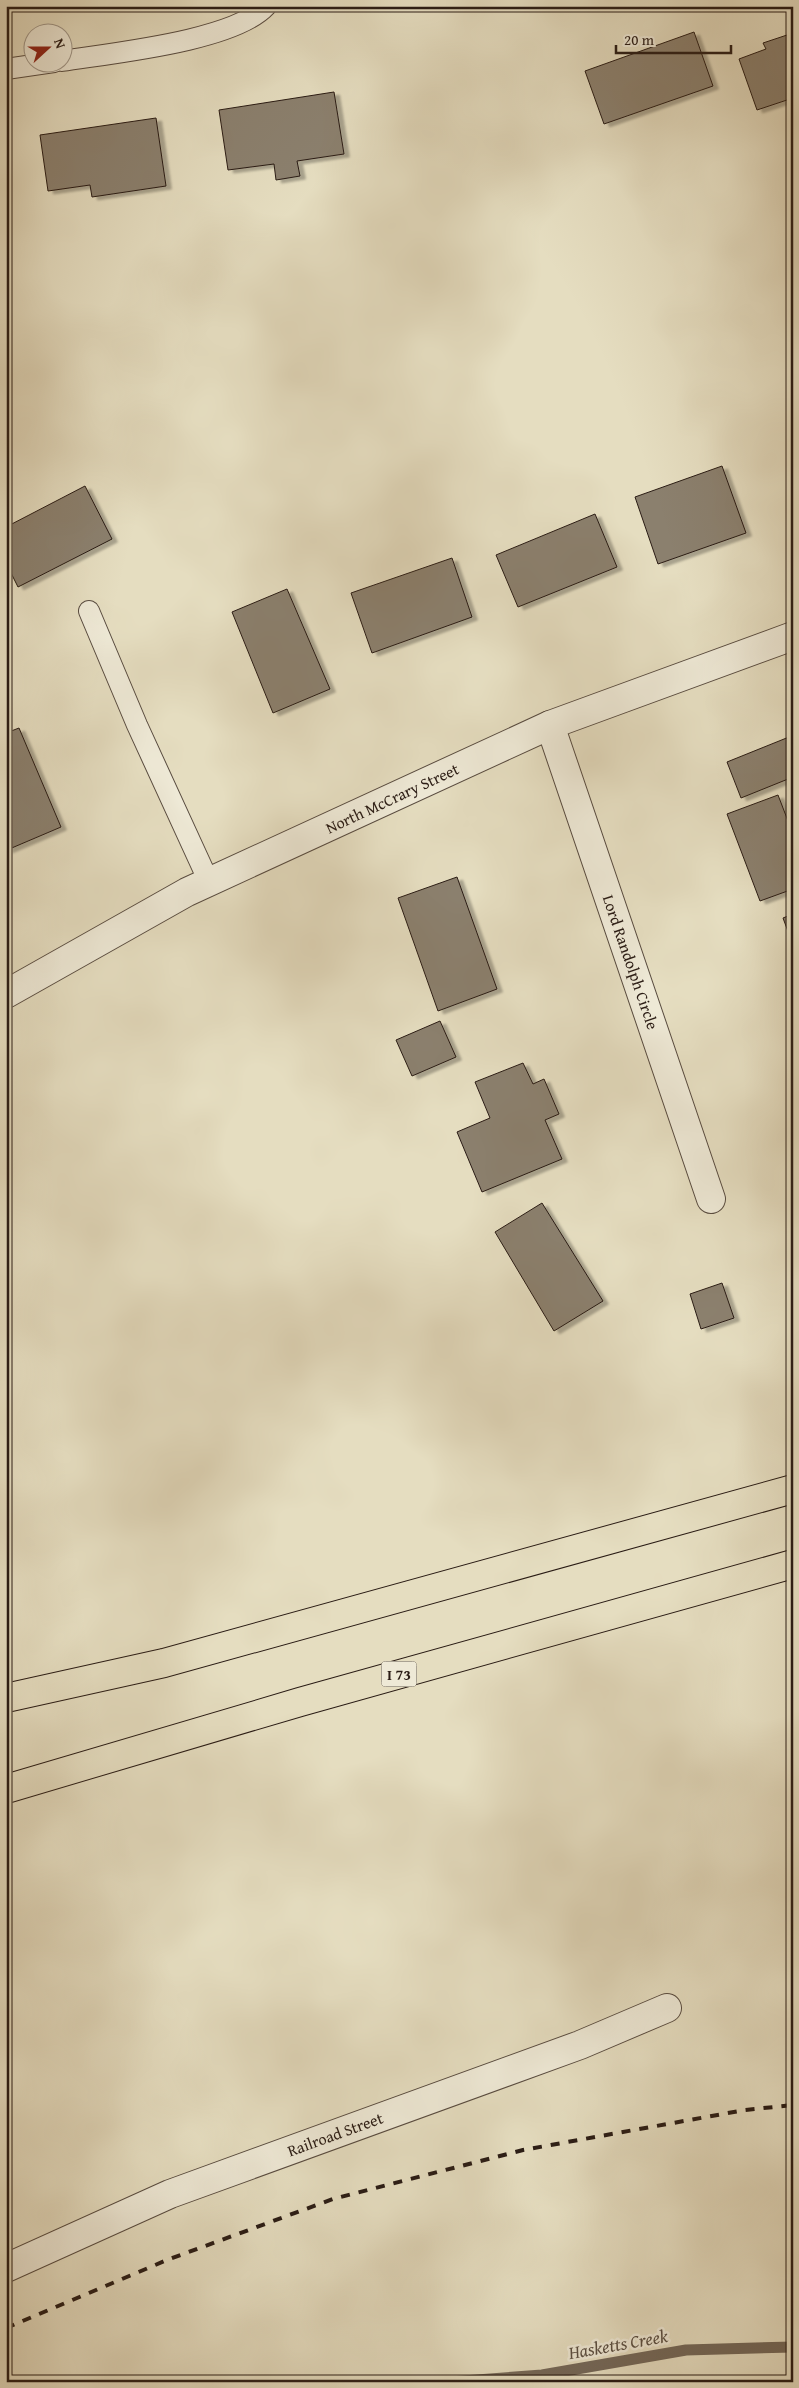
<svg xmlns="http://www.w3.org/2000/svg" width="799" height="2388" font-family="'Gentium Book Plus',serif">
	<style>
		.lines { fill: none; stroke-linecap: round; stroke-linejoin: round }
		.stream { stroke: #746859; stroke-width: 11 }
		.building { fill: #8b806e; stroke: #2a1c15; filter: url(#shadow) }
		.lane-casing { stroke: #594c40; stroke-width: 22 }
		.street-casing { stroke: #594c40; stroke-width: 30 }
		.highway-casing { stroke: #2a1c15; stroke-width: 30 }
		.lane { stroke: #eee9d6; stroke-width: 20 }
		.street { stroke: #eee9d6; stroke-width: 28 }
		.highway { stroke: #e5ddc0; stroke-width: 28 }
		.rail { stroke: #2a1c15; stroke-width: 4; stroke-dasharray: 9 9; stroke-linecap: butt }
		.labels { text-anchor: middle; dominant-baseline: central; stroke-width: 5; stroke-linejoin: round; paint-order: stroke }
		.shield { fill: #eee9d6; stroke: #655a4f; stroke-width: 1 }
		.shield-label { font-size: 15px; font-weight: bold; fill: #2a1c15 }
		.street-label { font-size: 16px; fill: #2a1c15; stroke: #eee9d6 }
		.water-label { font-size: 18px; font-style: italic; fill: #5b4f42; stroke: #eee9d6 }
	</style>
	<defs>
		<filter id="shadow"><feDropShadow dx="5.5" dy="3" stdDeviation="1" flood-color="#0004"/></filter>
	</defs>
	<rect width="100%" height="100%" fill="#e5ddc0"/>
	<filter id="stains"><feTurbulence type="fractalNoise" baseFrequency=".004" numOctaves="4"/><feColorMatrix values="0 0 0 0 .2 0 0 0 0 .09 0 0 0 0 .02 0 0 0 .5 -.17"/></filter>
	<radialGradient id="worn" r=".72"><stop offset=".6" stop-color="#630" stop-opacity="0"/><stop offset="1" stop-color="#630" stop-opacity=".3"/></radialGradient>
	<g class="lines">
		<path class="stream" d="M450,2382L542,2375L686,2350L793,2347"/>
	</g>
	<g class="building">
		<path d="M694,32L713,86L604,124L585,71Z"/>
		<path d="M793,33V98L757,110L739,59L766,49L763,43Z"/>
		<path d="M334,92L344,154L297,161L300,176L276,180L274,164L228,170L219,110Z"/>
		<path d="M156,118L166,186L92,197L90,185L48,191L40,135Z"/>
		<path d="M722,466L746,533L658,564L635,497Z"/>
		<path d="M85,486L112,539L18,587L6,563V527Z"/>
		<path d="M595,514L617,567L518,607L496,555Z"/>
		<path d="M452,558L472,617L372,653L351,593Z"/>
		<path d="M287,589L330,689L273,713L232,612Z"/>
		<path d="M19,728L61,827L7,850L6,733Z"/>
		<path d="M789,737L793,745V777L741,798L727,762Z"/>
		<path d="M778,795L793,834V889L760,901L727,814Z"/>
		<path d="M457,877L497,989L438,1011L398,898Z"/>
		<path d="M793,914V945L783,918Z"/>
		<path d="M440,1021L456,1057L412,1076L396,1040Z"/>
		<path d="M523,1063L533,1084L544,1079L559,1114L545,1120L562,1159L482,1192L457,1132L490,1118L475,1082Z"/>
		<path d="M542,1203L603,1301L554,1331L495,1232Z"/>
		<path d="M722,1283L734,1318L701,1329L690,1294Z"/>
	</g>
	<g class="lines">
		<g class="lane-casing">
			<g id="lane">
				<path d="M62,61C112,53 234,41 266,6"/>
				<path d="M6,69L54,62"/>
				<path d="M89,611L137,725L209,882"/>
			</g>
		</g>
		<g class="street-casing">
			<g id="street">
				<path d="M550,725L711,1199"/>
				<path d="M6,994L187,892L550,725L793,636"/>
				<path d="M6,2268L170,2194L580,2045L667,2008"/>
			</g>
		</g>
		<g class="highway-casing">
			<g id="highway">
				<path d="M6,1698L164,1663L793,1489"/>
				<path d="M6,1789L300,1702L793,1564"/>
			</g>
		</g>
		<use href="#lane" class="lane"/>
		<use href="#street" class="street"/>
		<use href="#highway" class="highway"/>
		<path class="rail" d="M6,2328L167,2260L333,2199L523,2150L745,2110L793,2105"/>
	</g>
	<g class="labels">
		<rect class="shield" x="381.5" y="1661.5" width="35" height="25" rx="4"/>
		<g class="shield-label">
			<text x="399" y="1674">I 73</text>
		</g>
		<g class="street-label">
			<text transform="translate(392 798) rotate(-25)">North McCrary Street</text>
			<text transform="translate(631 962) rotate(71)">Lord Randolph Circle</text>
			<text transform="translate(335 2134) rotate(-20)">Railroad Street</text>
		</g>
		<g class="water-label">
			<text transform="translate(618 2344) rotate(-10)">Hasketts Creek</text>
		</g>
	</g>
	<rect width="799" height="2388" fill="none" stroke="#e5ddc0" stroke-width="25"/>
	<rect x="8" y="8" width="784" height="2373" fill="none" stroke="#2a1c15" stroke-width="2.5"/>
	<rect x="12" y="12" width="774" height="2363" fill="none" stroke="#2a1c15"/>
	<g transform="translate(48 48) rotate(69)"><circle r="24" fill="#eee9d6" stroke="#a09789"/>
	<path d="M0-4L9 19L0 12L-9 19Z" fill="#8f2418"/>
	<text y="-8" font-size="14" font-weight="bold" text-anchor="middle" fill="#2a1c15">N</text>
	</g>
	<path d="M616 45v8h115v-8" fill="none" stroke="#2a1c15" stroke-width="2.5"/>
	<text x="624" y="45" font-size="15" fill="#2a1c15" stroke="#eee9d6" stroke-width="4" paint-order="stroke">20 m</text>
	<rect width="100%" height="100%" filter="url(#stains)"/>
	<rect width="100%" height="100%" fill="url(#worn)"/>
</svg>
